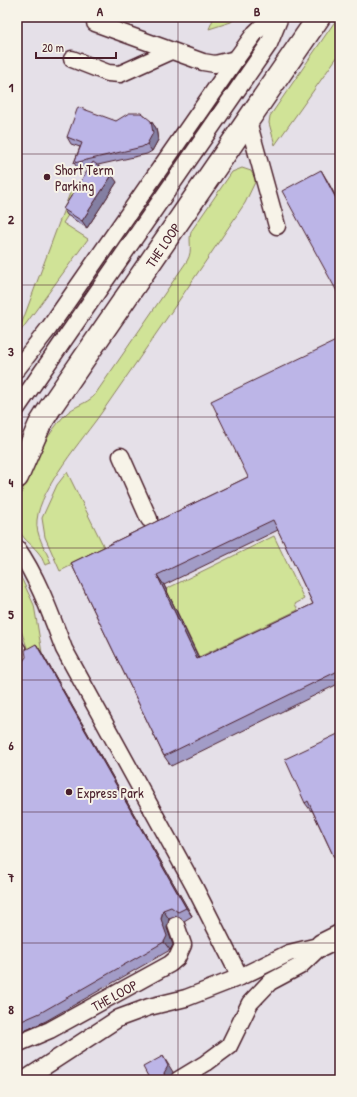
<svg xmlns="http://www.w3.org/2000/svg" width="357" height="1097" font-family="'Patrick Hand',sans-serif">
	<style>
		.built { fill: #e5e0e8 }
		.green { fill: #d0e397; stroke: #8d8161 }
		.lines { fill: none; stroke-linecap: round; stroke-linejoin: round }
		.service-casing { stroke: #4a1f2b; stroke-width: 19 }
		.minor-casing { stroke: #4a1f2b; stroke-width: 25 }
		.service { stroke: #f7f3e8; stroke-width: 16 }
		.minor { stroke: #f7f3e8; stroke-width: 22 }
		.wall { fill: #a29cc7; stroke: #4a1f2b; fill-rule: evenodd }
		.shaded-wall { fill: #847fa2; stroke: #4a1f2b }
		.building { fill: #bcb5e7; stroke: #4a1f2b; fill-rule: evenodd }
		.grid { fill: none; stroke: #4a1f2b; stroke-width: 1; stroke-opacity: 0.55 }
		.poi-dot { fill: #4a1f2b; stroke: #f7f3e8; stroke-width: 1.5 }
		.labels { text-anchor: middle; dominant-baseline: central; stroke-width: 4; stroke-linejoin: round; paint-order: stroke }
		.poi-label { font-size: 14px; fill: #4a1f2b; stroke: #f7f3e8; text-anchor: start }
		.street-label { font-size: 14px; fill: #4a1f2b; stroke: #f7f3e8 }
		.neatline { fill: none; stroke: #4a1f2b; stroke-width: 1.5 }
		.grid-label { font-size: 13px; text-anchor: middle; font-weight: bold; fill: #4a1f2b }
	</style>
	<rect width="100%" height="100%" fill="#f7f3e8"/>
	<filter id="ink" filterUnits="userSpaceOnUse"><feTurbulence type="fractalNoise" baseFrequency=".025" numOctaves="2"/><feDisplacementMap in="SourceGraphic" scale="8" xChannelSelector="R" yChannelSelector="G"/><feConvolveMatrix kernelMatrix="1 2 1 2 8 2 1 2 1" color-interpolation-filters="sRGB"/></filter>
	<g filter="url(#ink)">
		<rect class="built" x="17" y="17" width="323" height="1063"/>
		<g class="green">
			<path d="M214,17H237L231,22L209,29Z"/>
			<path d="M338,17H340V53L275,145L269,123L270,116Z"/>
			<path d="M242,168L251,171L256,180L245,203C198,273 150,343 102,412C83,439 40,488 37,520C35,534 46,550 51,563L45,565C43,561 41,555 38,552C30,542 22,540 18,526C11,498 46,433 66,414C74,406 86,404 94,396L187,261C194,249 187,240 192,230L232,172Z"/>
			<path d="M74,182L86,187L63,223L88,239L17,336Z"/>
			<path d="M67,472L105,549L60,571L45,537L42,518L57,485Z"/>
			<path d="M274,536L304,599L295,604L298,610L199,657L166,589Z"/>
			<path d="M17,569L34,605L42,653L31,659L17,619Z"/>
		</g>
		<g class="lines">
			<g class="service-casing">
				<g id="service">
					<path d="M95,23L203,62L215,64L236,59"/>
					<path d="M72,59L108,73L120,74L171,51"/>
					<path d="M248,121L277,226"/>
					<path d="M17,369L49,328L236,59L255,33L272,17"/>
					<path d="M17,408L269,44L280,17"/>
					<path d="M121,456L149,519"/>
					<path d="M17,548C38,578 51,615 64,649L194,886L240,977"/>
					<path d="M17,649L23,664"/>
					<path id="s1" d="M17,1044L50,1030L170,964L177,958L183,945L176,925"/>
					<path d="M24,1080L119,1018L149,1007L186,998L240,977L289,953L322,945"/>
					<path d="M178,1080L206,1063L229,1046L250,1003L270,982L300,966L321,946"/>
				</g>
			</g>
			<g class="minor-casing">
				<g id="minor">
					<path id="s2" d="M17,477L40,424L50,408L319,17"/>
					<path d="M322,945L340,936"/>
				</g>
			</g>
			<use href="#service" class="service"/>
			<use href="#minor" class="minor"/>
		</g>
		<g class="wall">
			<path d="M116,121H151L156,128L158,140L152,151L147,154L98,165L117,182L87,228L67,215L63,209L90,167L79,170L74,163L80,147L71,144L67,137Z"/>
			<path d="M340,339V683L171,766L164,756L71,563L248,477ZM278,530L313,604L199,658L164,585Z"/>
			<path d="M36,644L42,653L192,916L184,921L177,916L169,919L167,928L173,945L170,950L46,1021L17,1034V664H21Z"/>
			<path d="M340,733V870L312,810L311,811L305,803Z"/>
		</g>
		<g class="shaded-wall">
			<path d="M151,121L156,128L158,140L152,151L147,144Z"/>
			<path d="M321,170L327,180L340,204V206Z"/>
			<path d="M112,175L117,182L87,228L82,221Z"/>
			<path d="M157,575L164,585L204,669L197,659Z"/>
			<path d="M36,644L42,653L192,916L186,908Z"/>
			<path d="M163,910L169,919L167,928L173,945L170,950L164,942L161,919Z"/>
			<path d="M163,1056L173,1072L169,1080H166L165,1079L164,1073Z"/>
		</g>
		<g class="building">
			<path d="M78,107L116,121L129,113H141L151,121L153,133L147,144L142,147L74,163L82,143L67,137Z"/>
			<path d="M93,162L112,175L82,221L63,209Z"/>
			<path d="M321,170L340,206V297L282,191Z"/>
			<path d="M340,339V670L164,756L71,563L248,477L211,401ZM273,520L313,604L197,659L157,575Z"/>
			<path d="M36,644L186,908L178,912L171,907L163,910L161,919L167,936L164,942L40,1013L17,1023V664H21L26,657L25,650Z"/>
			<path d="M340,733V786L338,787L340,792V870L308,801L305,803L285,759Z"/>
			<path d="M163,1056L168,1066L164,1073L165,1079L167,1080H150L143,1067Z"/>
		</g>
	</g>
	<path class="grid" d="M178,17V1080M17,154H340M17,285H340M17,417H340M17,548H340M17,680H340M17,812H340M17,943H340"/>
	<g class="poi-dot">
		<circle cx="47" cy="177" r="4"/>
		<circle cx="69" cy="792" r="4"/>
	</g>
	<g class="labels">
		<g class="poi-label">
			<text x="55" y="169">Short Term<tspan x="55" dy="16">Parking</tspan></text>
			<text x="77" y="792">Express Park</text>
		</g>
		<g class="street-label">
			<text stroke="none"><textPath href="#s2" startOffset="275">THE LOOP</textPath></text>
			<text stroke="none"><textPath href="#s1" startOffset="109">THE LOOP</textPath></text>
		</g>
	</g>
	<rect width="357" height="1097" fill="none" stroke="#f7f3e8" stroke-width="44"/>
	<path d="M36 52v6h80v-6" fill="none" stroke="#4a1f2b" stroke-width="2"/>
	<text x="42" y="52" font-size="12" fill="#4a1f2b" stroke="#f7f3e8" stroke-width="3" paint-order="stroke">20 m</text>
	<rect x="22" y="22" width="313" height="1053" class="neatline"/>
	<g class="grid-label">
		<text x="100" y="16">A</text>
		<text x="257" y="16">B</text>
		<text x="11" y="92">1</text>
		<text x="11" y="224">2</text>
		<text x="11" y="356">3</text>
		<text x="11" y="487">4</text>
		<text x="11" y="619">5</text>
		<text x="11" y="750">6</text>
		<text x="11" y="882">7</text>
		<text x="11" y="1014">8</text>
	</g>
</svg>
